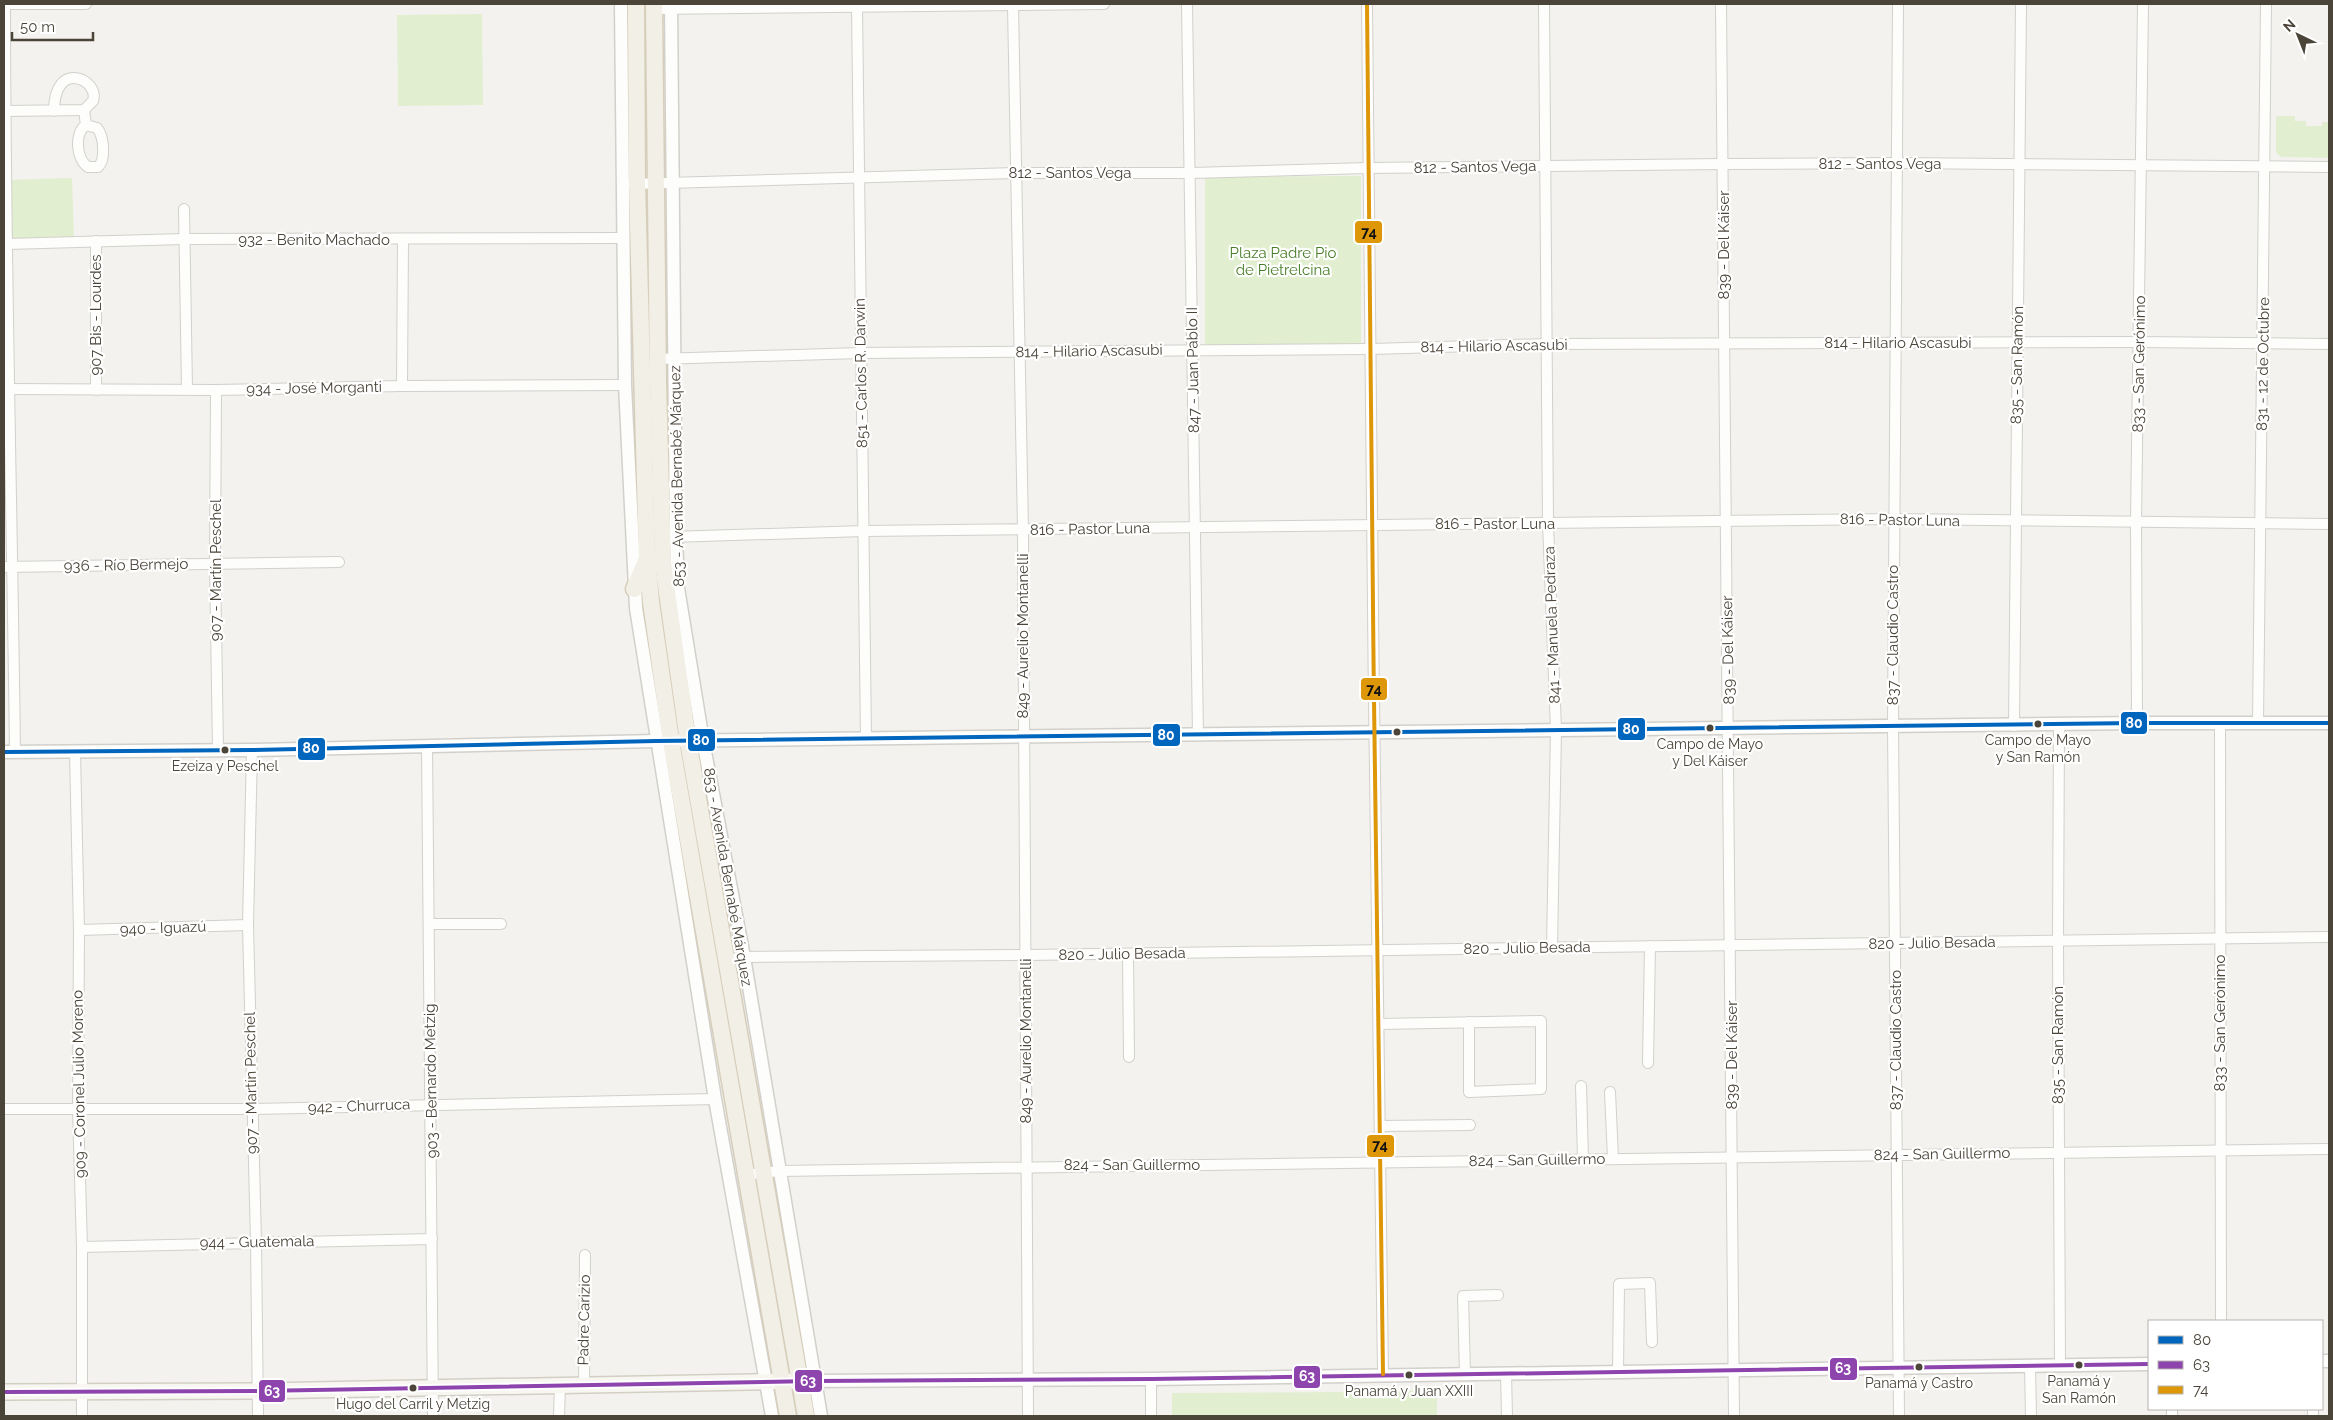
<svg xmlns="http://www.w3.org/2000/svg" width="2333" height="1420" font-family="Raleway,sans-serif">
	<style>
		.green { fill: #e1eecf }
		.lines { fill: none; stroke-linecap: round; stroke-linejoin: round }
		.minor-casing { stroke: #d2d0cb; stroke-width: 12 }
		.tertiary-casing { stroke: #d2d0cb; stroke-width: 15 }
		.secondary-casing { stroke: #d3cfc5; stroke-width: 18 }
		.primary-casing { stroke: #d6cebb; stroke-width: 19 }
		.minor { stroke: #fdfdfc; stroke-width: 10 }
		.tertiary { stroke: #fdfdfc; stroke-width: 12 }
		.secondary { stroke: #f7f6f1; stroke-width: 15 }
		.primary { stroke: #f2efe6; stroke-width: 16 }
		.bus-1-casing { stroke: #fff; stroke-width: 8 }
		.bus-2-casing { stroke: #fff; stroke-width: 8 }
		.bus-3-casing { stroke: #fff; stroke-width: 8 }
		.bus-1 { stroke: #0065bd; stroke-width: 4 }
		.bus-2 { stroke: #8e44ad; stroke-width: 4 }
		.bus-3 { stroke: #dd9709; stroke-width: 4 }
		.bus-dot { fill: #4b4439; stroke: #fff; stroke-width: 2 }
		.labels { text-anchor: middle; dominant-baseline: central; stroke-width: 4.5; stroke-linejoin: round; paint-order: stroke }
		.bus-label { font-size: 14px; fill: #4b4439; stroke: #fff }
		.street-label { font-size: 15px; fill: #4b4439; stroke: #fff }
		.park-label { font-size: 15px; fill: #4a7f2a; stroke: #fff }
		.line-badge { stroke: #fff; stroke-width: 2 }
		.badge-label { font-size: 14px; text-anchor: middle; font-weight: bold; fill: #fff }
		.pale-badge-label { font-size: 14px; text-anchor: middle; font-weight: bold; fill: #111 }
	</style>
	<rect width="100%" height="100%" fill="#f4f2ee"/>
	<g class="green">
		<path d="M482,14L483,105L398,106L397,15Z"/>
		<path d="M2276,116H2295V121H2306V126H2322V122H2329V158L2281,157L2276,152Z"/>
		<path d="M1361,176V346L1205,347V177Z"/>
		<path d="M72,178L74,241L7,244L6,180Z"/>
		<path d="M1437,1390V1416H1172V1393L1352,1392Z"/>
	</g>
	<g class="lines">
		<g class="minor-casing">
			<g id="minor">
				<path d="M4,4H86"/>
				<path d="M5,4C5,253 12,503 15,752"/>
				<path d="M1187,4L1198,735"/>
				<path d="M1367,4C1369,461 1378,917 1383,1374"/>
				<path d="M1544,4L1548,523L1556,730L1552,947"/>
				<path d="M1721,4L1734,1416"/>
				<path d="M1898,4L1893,726L1899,1416"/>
				<path d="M857,6L866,739"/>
				<path d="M1013,6L1023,530L1028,1416"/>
				<path d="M654,9L1104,4"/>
				<path d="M84,110L86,125C74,133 76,159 88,167H98C106,160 104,136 97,128L86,125"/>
				<path d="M5,111L84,110L93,101C100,79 54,59 54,111"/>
				<path d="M632,184L1015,173H1191L1368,168L1723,164L1897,163L2329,167"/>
				<path d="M184,209L187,389"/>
				<path d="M96,241V390"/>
				<path d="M7,244L184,239L622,238"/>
				<path d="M658,359L861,353L1371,349L1546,344L2139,342L2329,344"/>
				<path d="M402,386L403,240"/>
				<path d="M6,389L216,390L402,386L625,385"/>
				<path d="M216,390L215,564L218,749"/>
				<path d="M670,537L864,531L1893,519L2329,524"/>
				<path d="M4,567L339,562"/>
				<path d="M2137,723L2136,522L2143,4"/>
				<path d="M2059,724L2058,942L2060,1365"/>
				<path d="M2220,724L2221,1321"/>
				<path d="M2258,724L2266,4"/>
				<path d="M2014,726L2021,4"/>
				<path d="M427,746L433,1416"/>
				<path d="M252,750L248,925L256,1242L258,1416"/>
				<path d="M75,753L79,930L78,1109L82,1247V1416"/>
				<path d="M429,924H501"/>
				<path d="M79,930L248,925"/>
				<path d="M1128,954L1129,1057"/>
				<path d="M726,960L744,957L1026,955L2329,937"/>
				<path d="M1380,1024L1541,1021V1089L1469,1092V1022"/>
				<path d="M1648,1063L1650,946"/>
				<path d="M1581,1086L1583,1158"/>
				<path d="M1610,1092L1613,1158"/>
				<path d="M4,1109H251L715,1099"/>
				<path d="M1381,1126L1470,1125"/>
				<path d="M745,1175L779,1171L2329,1149"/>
				<path d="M82,1247L432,1239"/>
				<path d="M2030,1366L2031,1416"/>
				<path d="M1618,1372L1619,1284L1650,1283L1652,1342"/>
				<path d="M1465,1374L1463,1296L1498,1295"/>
				<path d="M1506,1374L1507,1416"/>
				<path d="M584,1385L585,1255"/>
				<path d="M2172,1409V1416"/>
				<path d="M2313,1409V1416"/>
				<path d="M559,1416L560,1386"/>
				<path d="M1151,1416V1379"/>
			</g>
		</g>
		<g class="tertiary-casing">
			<g id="tertiary">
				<path d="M621,4L625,385L636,608L715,1099L772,1416"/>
				<path d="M671,4L676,537L678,588L703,741L744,957L821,1416"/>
				<path d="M4,752L252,750L656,741L2137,723H2329"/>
				<path d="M2322,1361H2329"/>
				<path d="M808,1381L1151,1379L2149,1364"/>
			</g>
		</g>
		<g class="secondary-casing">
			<path id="secondary" d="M4,1392L258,1391L800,1381"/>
		</g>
		<g class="primary-casing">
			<g id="primary">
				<path d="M636,4L637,184L647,557L651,602L671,741L788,1416"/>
				<path d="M654,4L658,381L663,564L688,741L806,1416"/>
				<path d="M634,589L646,561"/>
			</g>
		</g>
		<use href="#minor" class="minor"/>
		<use href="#tertiary" class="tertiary"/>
		<use href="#secondary" class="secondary"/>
		<use href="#primary" class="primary"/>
		<g class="bus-1-casing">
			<path id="bus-1" d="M4,752L252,750L656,741L2137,723H2329"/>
		</g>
		<g class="bus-2-casing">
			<path id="bus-2" d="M4,1392L258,1391L815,1381L1151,1379L2149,1364"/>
		</g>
		<g class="bus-3-casing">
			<path id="bus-3" d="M1367,4C1369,461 1378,917 1383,1374"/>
		</g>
		<use href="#bus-1" class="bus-1"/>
		<use href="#bus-2" class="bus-2"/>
		<use href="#bus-3" class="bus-3"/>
	</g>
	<g class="bus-dot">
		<circle cx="2038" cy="724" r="4.5"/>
		<circle cx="1710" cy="728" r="4.5"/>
		<circle cx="1397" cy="732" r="4.5"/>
		<circle cx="225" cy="750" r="4.5"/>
		<circle cx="2079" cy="1365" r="4.5"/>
		<circle cx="1919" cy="1367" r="4.5"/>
		<circle cx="1409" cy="1375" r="4.5"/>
		<circle cx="413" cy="1388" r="4.5"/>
	</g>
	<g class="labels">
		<g class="bus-label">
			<text x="2038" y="740">Campo de Mayo<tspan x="2038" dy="17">y San Ramón</tspan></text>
			<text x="1710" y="744">Campo de Mayo<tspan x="1710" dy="17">y Del Káiser</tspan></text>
			<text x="225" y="766">Ezeiza y Peschel</text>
			<text x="2079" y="1381">Panamá y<tspan x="2079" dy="17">San Ramón</tspan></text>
			<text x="1919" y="1383">Panamá y Castro</text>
			<text x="1409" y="1391">Panamá y Juan XXIII</text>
			<text x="413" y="1404">Hugo del Carril y Metzig</text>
		</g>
		<g class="street-label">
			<text x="1880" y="164">812 - Santos Vega</text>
			<text transform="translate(1475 167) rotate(-1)">812 - Santos Vega</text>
			<text x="1070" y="173">812 - Santos Vega</text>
			<text x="314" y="240">932 - Benito Machado</text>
			<text transform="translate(1724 245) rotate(-90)">839 - Del Káiser</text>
			<text transform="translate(96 315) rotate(-90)">907 Bis - Lourdes</text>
			<text x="1898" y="343">814 - Hilario Ascasubi</text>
			<text transform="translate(1494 346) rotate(-1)">814 - Hilario Ascasubi</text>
			<text transform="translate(1089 351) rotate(-1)">814 - Hilario Ascasubi</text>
			<text transform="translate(2139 364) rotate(-89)">833 - San Gerónimo</text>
			<text transform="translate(2263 364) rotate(-89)">831 - 12 de Octubre</text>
			<text transform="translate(2017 365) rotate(-89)">835 - San Ramón</text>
			<text transform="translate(1193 370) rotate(-91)">847 - Juan Pablo II</text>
			<text transform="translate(861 373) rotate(-91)">851 - Carlos R. Darwin</text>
			<text transform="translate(314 388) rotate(-1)">934 - José Morganti</text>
			<text transform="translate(677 476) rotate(-91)">853 - Avenida Bernabé Márquez</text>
			<text transform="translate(1900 520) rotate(1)">816 - Pastor Luna</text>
			<text x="1495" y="524">816 - Pastor Luna</text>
			<text transform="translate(1090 529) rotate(-1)">816 - Pastor Luna</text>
			<text transform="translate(126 565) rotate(-1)">936 - Río Bermejo</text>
			<text transform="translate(216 570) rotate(-90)">907 - Martín Peschel</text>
			<text transform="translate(1552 625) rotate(-92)">841 - Manuela Pedraza</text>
			<text transform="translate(1893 635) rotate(-90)">837 - Claudio Castro</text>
			<text transform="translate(1023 636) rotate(-90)">849 - Aurelio Montanelli</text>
			<text transform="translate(1728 650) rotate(-91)">839 - Del Káiser</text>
			<text transform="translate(728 877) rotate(80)">853 - Avenida Bernabé Márquez</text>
			<text transform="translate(163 928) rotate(-2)">940 - Iguazú</text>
			<text transform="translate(1932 943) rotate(-1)">820 - Julio Besada</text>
			<text transform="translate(1527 948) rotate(-1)">820 - Julio Besada</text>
			<text transform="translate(1122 954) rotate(-1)">820 - Julio Besada</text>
			<text transform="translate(2220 1023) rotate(-90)">833 - San Gerónimo</text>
			<text transform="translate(1896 1040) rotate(-90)">837 - Claudio Castro</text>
			<text transform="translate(1026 1041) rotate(-90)">849 - Aurelio Montanelli</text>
			<text transform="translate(2058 1045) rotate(-90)">835 - San Ramón</text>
			<text transform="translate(1732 1055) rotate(-90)">839 - Del Káiser</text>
			<text transform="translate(431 1081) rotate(-91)">903 - Bernardo Metzig</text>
			<text transform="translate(251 1083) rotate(-91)">907 - Martín Peschel</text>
			<text transform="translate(79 1084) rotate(-91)">909 - Coronel Julio Moreno</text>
			<text transform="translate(359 1106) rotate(-2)">942 - Churruca</text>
			<text transform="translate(1942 1154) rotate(-1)">824 - San Guillermo</text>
			<text transform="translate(1537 1160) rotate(-1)">824 - San Guillermo</text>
			<text x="1132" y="1165">824 - San Guillermo</text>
			<text transform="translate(257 1242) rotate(-1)">944 - Guatemala</text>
			<text transform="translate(584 1320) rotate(-89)">Padre Carizio</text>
		</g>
		<g class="park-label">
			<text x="1283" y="253">Plaza Padre Pio<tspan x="1283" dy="17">de Pietrelcina</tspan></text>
		</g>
	</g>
	<g class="line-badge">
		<rect x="1354" y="220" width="29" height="24" rx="5" fill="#dd9709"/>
		<rect x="1360" y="677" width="28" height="24" rx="5" fill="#dd9709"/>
		<rect x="2120" y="711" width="28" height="24" rx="5" fill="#0065bd"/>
		<rect x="1617" y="717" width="29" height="24" rx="5" fill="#0065bd"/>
		<rect x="1152" y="723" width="29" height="24" rx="5" fill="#0065bd"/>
		<rect x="687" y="728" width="29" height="24" rx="5" fill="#0065bd"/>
		<rect x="297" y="737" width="29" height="24" rx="5" fill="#0065bd"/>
		<rect x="1366" y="1134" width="29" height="24" rx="5" fill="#dd9709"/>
		<rect x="1829" y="1357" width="29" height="24" rx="5" fill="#8e44ad"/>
		<rect x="1293" y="1365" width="28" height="24" rx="5" fill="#8e44ad"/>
		<rect x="794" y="1369" width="29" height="24" rx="5" fill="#8e44ad"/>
		<rect x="258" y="1379" width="28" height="24" rx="5" fill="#8e44ad"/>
	</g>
	<g class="badge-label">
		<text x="2134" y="728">80</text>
		<text x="1631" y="734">80</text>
		<text x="1166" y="740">80</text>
		<text x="701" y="745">80</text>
		<text x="311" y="753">80</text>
		<text x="1843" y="1373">63</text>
		<text x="1307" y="1381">63</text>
		<text x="808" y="1386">63</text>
		<text x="272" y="1396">63</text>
	</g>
	<g class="pale-badge-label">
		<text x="1369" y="237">74</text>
		<text x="1374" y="694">74</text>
		<text x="1380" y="1150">74</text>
	</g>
	<rect width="2333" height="1420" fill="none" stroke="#4b4439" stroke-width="10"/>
	<rect x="2148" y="1320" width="175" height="90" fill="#ffffff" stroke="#b7b4b0"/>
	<rect x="2158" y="1336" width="25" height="8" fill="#0065bd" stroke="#b7b4b0"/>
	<text x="2193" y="1345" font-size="15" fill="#4b4439">80</text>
	<rect x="2158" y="1361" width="25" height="8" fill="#8e44ad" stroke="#b7b4b0"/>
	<text x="2193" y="1370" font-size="15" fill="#4b4439">63</text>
	<rect x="2158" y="1386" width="25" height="8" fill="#dd9709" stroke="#b7b4b0"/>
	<text x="2193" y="1395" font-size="15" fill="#4b4439">74</text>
	<g transform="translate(2298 35) rotate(317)" stroke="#ffffff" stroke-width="4" paint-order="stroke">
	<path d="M0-4L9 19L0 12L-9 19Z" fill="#4b4439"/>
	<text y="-8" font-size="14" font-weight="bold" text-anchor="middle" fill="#4b4439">N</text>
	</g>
	<path d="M12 32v8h81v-8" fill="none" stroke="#4b4439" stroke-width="2.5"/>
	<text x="20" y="32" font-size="15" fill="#4b4439" stroke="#ffffff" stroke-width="4" paint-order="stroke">50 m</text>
</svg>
